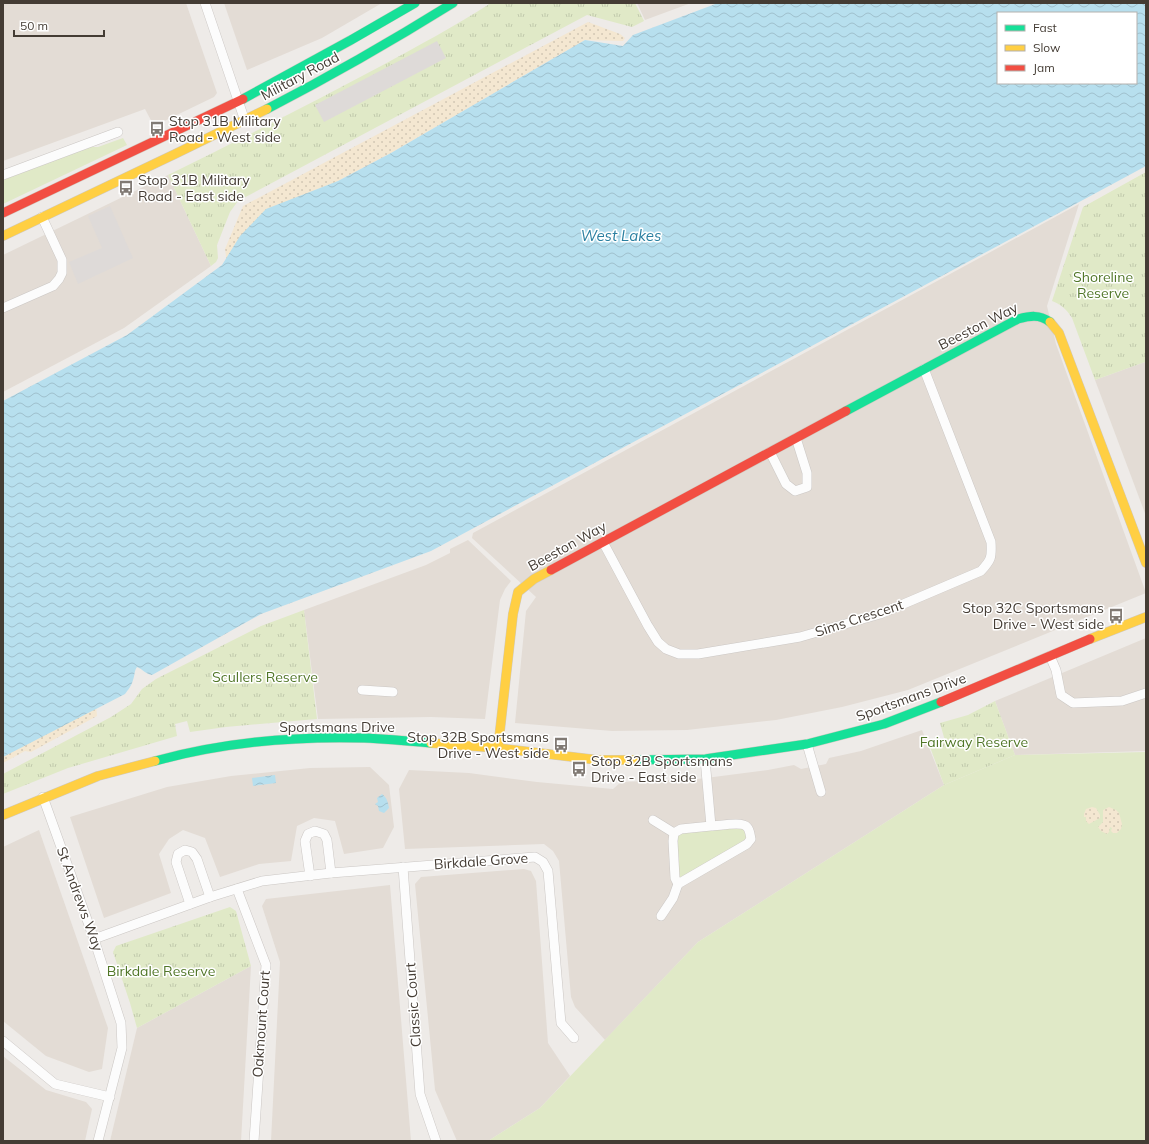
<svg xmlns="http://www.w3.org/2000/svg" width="1149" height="1144" font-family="Mulish,sans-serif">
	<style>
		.residential { fill: #e3dcd5 }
		.grass { fill: #e0e9c7 }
		.sand { fill: url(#sand-dots) }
		.park { fill: url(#park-tufts) }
		.parking { fill: #dedad8 }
		.water { fill: url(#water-waves); fill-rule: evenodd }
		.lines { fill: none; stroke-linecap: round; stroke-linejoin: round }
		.street-casing { stroke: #cbc7c4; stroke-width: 10 }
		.fast-casing { stroke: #cfc9c0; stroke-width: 10 }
		.slow-casing { stroke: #cfc9c0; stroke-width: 10 }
		.jam-casing { stroke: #cfc9c0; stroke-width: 10 }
		.street { stroke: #fcfcfc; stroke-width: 9 }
		.fast { stroke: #16e098; stroke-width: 9 }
		.slow { stroke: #ffcf43; stroke-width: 9 }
		.jam { stroke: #f24e42; stroke-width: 9 }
		.labels { text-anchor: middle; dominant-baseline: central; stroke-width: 3; stroke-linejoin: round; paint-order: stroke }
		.street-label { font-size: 14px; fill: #443c34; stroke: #fff }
		.poi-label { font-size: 14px; fill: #443c34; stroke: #fff; text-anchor: start }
		.park-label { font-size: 14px; fill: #507627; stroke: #fff }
		.water-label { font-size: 15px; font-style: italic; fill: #2a7fa0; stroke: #fff }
	</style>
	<defs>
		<pattern id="sand-dots" width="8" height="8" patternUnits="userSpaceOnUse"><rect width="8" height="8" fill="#f4e7d1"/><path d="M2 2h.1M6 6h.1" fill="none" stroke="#d2c7b4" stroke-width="1.8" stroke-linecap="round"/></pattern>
		<pattern id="park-tufts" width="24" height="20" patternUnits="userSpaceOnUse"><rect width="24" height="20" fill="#e0e9c7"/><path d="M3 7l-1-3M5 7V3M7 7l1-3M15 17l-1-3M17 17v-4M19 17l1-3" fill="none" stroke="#c1c9ac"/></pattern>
		<pattern id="water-waves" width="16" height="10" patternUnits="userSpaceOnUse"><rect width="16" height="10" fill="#b7dfee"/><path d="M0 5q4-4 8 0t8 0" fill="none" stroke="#9fc0cd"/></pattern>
	</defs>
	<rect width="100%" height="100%" fill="#eeebe8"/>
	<g class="residential">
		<path d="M3,3H186L217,93L214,97L154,126L145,109L3,161Z"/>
		<path d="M224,3H382L322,38L247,70Z"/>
		<path d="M637,3H691L645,20Z"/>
		<path d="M168,175L211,266L124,328L3,392V255Z"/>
		<path d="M1079,204L1047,306L1056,344L1146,593L908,690L842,707L776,720L687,730L612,731L515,723L526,611L536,597L472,538L473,533Z"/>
		<path d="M1146,360V516L1095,380L1145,362Z"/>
		<path d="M468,540L511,581L505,589L500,600L485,719L431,717L318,719L304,610L426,565L450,553V549Z"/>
		<path d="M1146,638V751L1015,755L995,701Z"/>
		<path d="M922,730L944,785L698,942L605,1040L575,1007L571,997L559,861L553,851L544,844L405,849L399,789L409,770L469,773L537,782L613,789L621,782L698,779L768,770L794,765L801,769L826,764L829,758L861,751Z"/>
		<path d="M370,767L389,785L394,827L383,848L344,854L335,821L314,818L297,826L291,861L259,864L220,877L205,838L183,830L169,839L159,854L171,893L104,918L70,817L167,787L231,776L310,768Z"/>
		<path d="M39,830L108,1028L102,1069L89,1072L46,1056L3,1021V847Z"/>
		<path d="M524,869L531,871L536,881L548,1043L570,1076L540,1108L488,1141H457L435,1090L415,884L421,877Z"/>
		<path d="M390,885L411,1141H271L280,962L262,906L266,899Z"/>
		<path d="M251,966L241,1141H110L137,1028Z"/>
		<path d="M3,1056L46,1090L86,1102L92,1109L85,1141H3Z"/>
	</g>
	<g class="grass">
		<path d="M123,138L127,145L3,204V180L91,147H98Z"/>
		<path d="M1146,752V1141H488L540,1108L698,942L944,785L1015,755Z"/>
		<path d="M742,824L751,839L678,884L673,841L681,829Z"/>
	</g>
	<g class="sand">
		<path d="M588,22L620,34L625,38L623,41L585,40L391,153L268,218L227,264L225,249L243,206Z"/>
		<path d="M96,705L97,716L31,752L25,751L3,763V740Z"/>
		<path d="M1092,807L1096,808L1100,815V818L1089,824L1086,821V817H1084V814L1086,809Z"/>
		<path d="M1109,807L1116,810L1119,813L1122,824L1121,829L1117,833H1113L1111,831L1112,828L1110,827L1109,832L1107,834L1101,831L1098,827L1103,822V810Z"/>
	</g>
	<g class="park">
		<path d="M491,3H635L644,21L632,27L587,15L238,201L230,212L217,245L218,258L216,262L211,266L168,175C239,140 310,104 381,66C418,46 455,26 491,3Z"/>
		<path d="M1146,172V360L1145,362L1095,380L1072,318C1066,309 1062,305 1052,301L1083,207Z"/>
		<path d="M304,610L317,719L226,727L190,732L187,721L175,724L177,736L68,768L3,794V774L111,717L131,704L142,689L156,679L261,626Z"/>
		<path d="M995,701L1015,755L944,785L930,747L945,741L940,723L968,715Z"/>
		<path d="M230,907L236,911L251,966L137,1028L130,1003L113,952L116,946Z"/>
	</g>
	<g class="parking">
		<path d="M437,41L446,58L324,122L315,105Z"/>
		<path d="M110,206L133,258L78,284L69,262L102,248L88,216Z"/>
	</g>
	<g class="water">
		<path d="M718,3H1146V166L431,551L261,614L152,675C145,674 143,669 137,667C134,671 135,675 133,680C132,685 128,690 125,694L3,757V401L127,335L222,265L240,236L266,209L338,181L391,153L585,40L623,46L633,35ZM998,13H1136V83H998Z"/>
		<path d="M275,775L276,783L253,786L252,778Z"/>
		<path d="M382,794C387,798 388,802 389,808L384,813L379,811L378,806L375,804L378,802L377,798Z"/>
	</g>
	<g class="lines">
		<g class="street-casing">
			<g id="street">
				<path d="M205,3L245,121"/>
				<path d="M3,175L118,132"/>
				<path d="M3,308L53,286L59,279L62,273V260L42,217"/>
				<path d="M770,452L786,484L795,491L807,487V473L796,438"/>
				<path d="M603,542L648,626L658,642L666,649L679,654H698L800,637L880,614L981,571C991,560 992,558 991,542L924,369"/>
				<path d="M1050,656L1056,670L1061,695L1073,703L1122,701L1146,693"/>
				<path d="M362,690L393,692"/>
				<path d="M807,744L821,792"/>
				<path d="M705,759L711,826C719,826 742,821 747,827C750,830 750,835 751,839L747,844L678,884L675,878L673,841L674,833L681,829L711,826"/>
				<path d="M43,797L94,939L121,1023L122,1048L98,1141"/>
				<path d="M653,820L674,833"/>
				<path d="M403,867L420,1094L436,1141"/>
				<path d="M310,876L305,841L308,834L315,831L324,834L327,840L331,873"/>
				<path d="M237,889L266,965L254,1141"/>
				<path d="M190,904L176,862L178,854L185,850L192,852L197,859L210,897"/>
				<path d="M661,916L673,898L678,884"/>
				<path d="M94,939L210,897L262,881L331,873L535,857L543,862L548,871L561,1023L574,1038"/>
				<path d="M3,1041L55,1084L110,1097"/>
			</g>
		</g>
		<g class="fast-casing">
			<g id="fast">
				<path d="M243,99L351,40L415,3"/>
				<path d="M267,109C331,76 392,41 453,3"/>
				<path d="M846,411L1018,319C1030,316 1039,314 1050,322"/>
				<path d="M635,760L705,759L807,744L884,724L941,702"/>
				<path d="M155,761C221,743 295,736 364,738C386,739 409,741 431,743"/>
			</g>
		</g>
		<g class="slow-casing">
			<g id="slow">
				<path d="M3,236L175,154L267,109"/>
				<path d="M1050,322L1059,333L1146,563"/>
				<path d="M1090,639L1146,617"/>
				<path d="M431,743L498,748L598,760H635"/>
				<path d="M498,748L513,614L518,592L534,579L551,570"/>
				<path d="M3,815L98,776L155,761"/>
			</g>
		</g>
		<g class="jam-casing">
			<g id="jam">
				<path d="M3,213L243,99"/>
				<path d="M551,570L846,411"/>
				<path d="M941,702L1090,639"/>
			</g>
		</g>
		<use href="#street" class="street"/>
		<use href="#fast" class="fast"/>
		<use href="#slow" class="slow"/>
		<use href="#jam" class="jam"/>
	</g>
	<defs>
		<g id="bus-bare" transform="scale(1.2)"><path d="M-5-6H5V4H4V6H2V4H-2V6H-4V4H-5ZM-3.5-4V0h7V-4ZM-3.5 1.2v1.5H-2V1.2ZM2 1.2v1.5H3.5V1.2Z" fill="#807973" stroke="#fff" stroke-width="2.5" paint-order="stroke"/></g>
	</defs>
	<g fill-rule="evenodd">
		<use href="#bus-bare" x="157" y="129"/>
		<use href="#bus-bare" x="126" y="188"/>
		<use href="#bus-bare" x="1116" y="616"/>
		<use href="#bus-bare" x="561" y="745"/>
		<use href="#bus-bare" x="579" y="769"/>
	</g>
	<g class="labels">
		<g class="street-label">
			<text transform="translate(300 76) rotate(-28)">Military Road</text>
			<text transform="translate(978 326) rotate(-27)">Beeston Way</text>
			<text transform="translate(567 546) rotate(-29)">Beeston Way</text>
			<text transform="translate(859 618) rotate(-18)">Sims Crescent</text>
			<text transform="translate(911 697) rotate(-20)">Sportsmans Drive</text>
			<text x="337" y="727">Sportsmans Drive</text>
			<text transform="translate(481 861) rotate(-4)">Birkdale Grove</text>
			<text transform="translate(80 899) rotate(70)">St Andrews Way</text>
			<text transform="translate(413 1005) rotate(-94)">Classic Court</text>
			<text transform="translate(261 1024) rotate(-86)">Oakmount Court</text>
		</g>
		<g class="poi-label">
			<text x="169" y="121">Stop 31B Military<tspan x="169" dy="16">Road - West side</tspan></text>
			<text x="138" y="180">Stop 31B Military<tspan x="138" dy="16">Road - East side</tspan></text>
			<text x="1104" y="608" text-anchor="end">Stop 32C Sportsmans<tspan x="1104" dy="16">Drive - West side</tspan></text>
			<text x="549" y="737" text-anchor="end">Stop 32B Sportsmans<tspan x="549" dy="16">Drive - West side</tspan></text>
			<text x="591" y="761">Stop 32B Sportsmans<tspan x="591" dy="16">Drive - East side</tspan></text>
		</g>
		<g class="park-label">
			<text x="1103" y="277">Shoreline<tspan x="1103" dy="16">Reserve</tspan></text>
			<text x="265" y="677">Scullers Reserve</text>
			<text x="974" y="742">Fairway Reserve</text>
			<text x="161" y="971">Birkdale Reserve</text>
		</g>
		<g class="water-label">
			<text x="621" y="235">West Lakes</text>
		</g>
	</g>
	<rect width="1149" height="1144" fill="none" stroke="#443c34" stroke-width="8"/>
	<rect x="997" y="12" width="140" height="72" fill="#ffffff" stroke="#b4b1ae"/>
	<rect x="1005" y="25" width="20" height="6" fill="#16e098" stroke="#b4b1ae"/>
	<text x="1033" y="32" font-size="12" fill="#443c34">Fast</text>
	<rect x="1005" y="45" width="20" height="6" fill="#ffcf43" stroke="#b4b1ae"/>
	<text x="1033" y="52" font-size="12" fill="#443c34">Slow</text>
	<rect x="1005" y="65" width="20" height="6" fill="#f24e42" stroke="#b4b1ae"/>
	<text x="1033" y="72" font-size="12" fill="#443c34">Jam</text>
	<path d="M14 30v6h90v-6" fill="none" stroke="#443c34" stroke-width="2"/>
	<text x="20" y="30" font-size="12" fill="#443c34" stroke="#ffffff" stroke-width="3" paint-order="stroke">50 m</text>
</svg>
